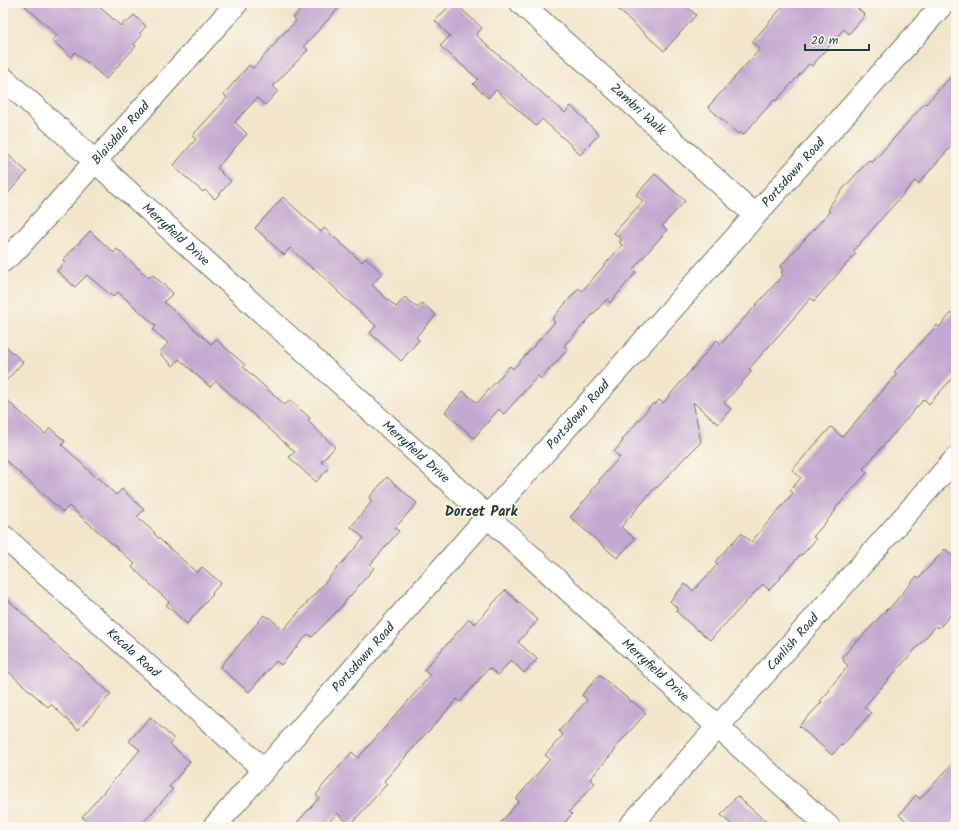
<svg xmlns="http://www.w3.org/2000/svg" width="959" height="830" font-family="Kalam,sans-serif">
	<style>
		.building { fill: #c4a8d0 }
		.lines { fill: none; stroke-linecap: round; stroke-linejoin: round }
		.minor-casing { stroke: #697868; stroke-width: 24 }
		.minor { stroke: #fff; stroke-width: 22 }
		.labels { text-anchor: middle; dominant-baseline: central; stroke-width: 3.5; stroke-linejoin: round; paint-order: stroke }
		.street-label { font-size: 13px; fill: #1f3d34; stroke: #fbf7ec }
		.neighbourhood-label { font-size: 14px; font-weight: bold; fill: #1f3d34; stroke: #fbf7ec }
	</style>
	<rect width="100%" height="100%" fill="#fbf7ec"/>
	<filter id="ink" filterUnits="userSpaceOnUse"><feTurbulence type="fractalNoise" baseFrequency=".025" numOctaves="2"/><feDisplacementMap in="SourceGraphic" scale="8" xChannelSelector="R" yChannelSelector="G"/><feConvolveMatrix kernelMatrix="1 2 1 2 8 2 1 2 1" color-interpolation-filters="sRGB"/></filter>
	<filter id="wash" filterUnits="userSpaceOnUse"><feTurbulence type="fractalNoise" baseFrequency=".012" numOctaves="4" result="noise"/><feDisplacementMap in="SourceGraphic" scale="16" xChannelSelector="R" yChannelSelector="G"/><feGaussianBlur stdDeviation="0.9" result="paint"/><feColorMatrix in="noise" values="0 0 0 0 0 0 0 0 0 0 0 0 0 0 0 0 0 1.4 0 .05"/><feComposite in="paint" operator="in"/></filter>
	<g filter="url(#wash)">
		<rect width="100%" height="100%" fill="#f2e5ca"/>
		<g id="blocks">
			<g class="building">
				<path d="M22,3H95L121,26L125,21L127,23L134,15L146,26L140,33L142,35L134,44L136,46L106,79L75,52L71,57L52,40L57,35Z"/>
				<path d="M306,3H343L304,46L308,50L273,86L278,91L265,105L257,98L235,122L247,134L217,168L222,172L221,173L231,181L215,199L205,190L203,192L173,166L196,139L192,136L227,98L224,94L249,65L253,68L277,42L276,41L296,21L293,18Z"/>
				<path d="M452,3H455L482,28L476,35L503,59L565,113L571,106L586,120L585,121L599,134L580,155L570,144L542,119L536,126L496,90L488,98L473,84L478,79L440,46L450,36L435,21Z"/>
				<path d="M611,3H683L696,15L664,51Z"/>
				<path d="M786,3H851L865,15L849,34L844,29L812,66L809,64L776,101L774,100L743,135L740,132L738,134L708,107L760,49L752,42Z"/>
				<path d="M956,71V141L918,184L915,181L853,251L856,253L814,301L811,298L749,369L752,371L724,403L731,409L718,424L693,402L701,442L688,455L686,456L657,488L656,487L621,527L635,539L617,558L570,517L592,492L591,491L600,481L599,480L620,457L614,452L623,441L622,440L653,403L655,405L659,400L663,403L717,340L721,344L783,275L781,272L783,270L780,267L830,211L828,210L831,206L830,205L843,189L869,160L872,163L925,103L926,104Z"/>
				<path d="M3,150L27,172L3,199Z"/>
				<path d="M655,174L685,201L662,226L667,230L633,269L636,272L610,303L607,299L564,346L568,349L554,365V364L541,379L538,376L504,414L499,409L474,438L445,412L463,391L477,403L510,366L513,369L533,347L555,322L552,319L579,288L582,291L622,245L619,242L622,240L614,233L643,201L636,195Z"/>
				<path d="M283,197L321,232L324,228L362,262L366,258L382,273L372,285L396,307L405,297L417,308L422,303L436,315L416,337L419,340L401,361L370,333L376,326L338,292V291L314,268L313,269L290,248L284,255L255,228Z"/>
				<path d="M90,231L114,253L117,249L149,278L152,274L173,293L164,302L211,344L216,339L245,365L243,367L285,405L290,400L310,418L308,421L335,447L321,462L328,469L316,482L310,476H309L289,457L295,452L216,381L210,387L179,359L173,366L159,353L168,343L153,330L156,326L118,292L113,297L87,275L75,287L57,271L65,262L63,260Z"/>
				<path d="M956,308V374L929,404L924,399L863,469L867,473L835,509L836,510L813,537L816,539L802,555L801,554L780,577L781,578L769,590L763,584L710,640L698,630V631L676,611L678,609L670,601L685,584L693,591L718,564L715,562L741,533L751,542L793,493L790,490L801,478L792,470L831,427L842,437L897,374L894,372L937,325L939,327Z"/>
				<path d="M3,344L23,362L3,384Z"/>
				<path d="M3,397L45,434L50,428L65,441L62,445L98,479L99,478L116,495L122,489L144,510L137,517L155,533L154,534L197,573L202,567L221,583L212,593L213,594L187,624L166,605L169,602L132,567L135,564L101,534L69,506L63,512L3,458Z"/>
				<path d="M387,477L417,503L395,528L399,531L370,565L374,568L340,608L312,637L308,634L281,665L276,661L249,692L220,667L264,615L268,618L269,617L283,630L364,538L351,527L372,501L369,498Z"/>
				<path d="M945,549L956,559V609L939,628L936,626L864,707L871,713L842,746L841,745L832,755L799,726L822,702L820,701L830,690L829,689L848,666L843,661L844,660L842,658L856,641L857,642L887,609L888,610L917,576L919,578Z"/>
				<path d="M505,590L538,620L518,642L537,659L524,673L511,660L498,675L489,668L460,702L457,699L428,732V731L384,781L387,784L350,825L337,813L324,827H293L319,798L316,795L321,789H320L352,752L358,758L430,676L424,670L469,619L475,624Z"/>
				<path d="M3,595L64,652L83,667L82,668L111,694L78,730L51,704L48,707L3,667Z"/>
				<path d="M599,675L632,702V701L646,713L615,748L616,749L590,779L595,783L569,812L572,814L561,827H497L519,801L516,799L550,759L545,755L563,735L559,731L587,700L582,695Z"/>
				<path d="M150,717L174,739L170,744L190,762L169,787L173,789L139,827H94L82,817L140,750L129,741Z"/>
				<path d="M956,760V818L948,827H914L899,815L916,795L920,799Z"/>
				<path d="M737,796L772,827H734L721,815Z"/>
			</g>
		</g>
	</g>
	<g filter="url(#ink)">
		<use href="#blocks" fill-opacity="0" stroke="#697868" stroke-width="1"/>
		<g class="lines">
			<g class="minor-casing">
				<g id="minor">
					<path id="s1" d="M521,3L755,215"/>
					<path id="s2" d="M3,78L488,517L697,708L829,827"/>
					<path id="s3" d="M3,261L16,250L237,3"/>
					<path id="s4" d="M3,536L264,770"/>
					<path id="s5" d="M214,827L473,533L944,3"/>
					<path id="s6" d="M629,827L956,458"/>
				</g>
			</g>
			<use href="#minor" class="minor"/>
		</g>
	</g>
	<g class="labels">
		<g class="street-label">
			<text stroke="none"><textPath href="#s1" startOffset="158">Zambri Walk</textPath></text>
			<text stroke="none"><textPath href="#s3" startOffset="174">Blaisdale Road</textPath></text>
			<text stroke="none"><textPath href="#s5" startOffset="874">Portsdown Road</textPath></text>
			<text stroke="none"><textPath href="#s2" startOffset="233">Merryfield Drive</textPath></text>
			<text stroke="none"><textPath href="#s5" startOffset="550">Portsdown Road</textPath></text>
			<text stroke="none"><textPath href="#s2" startOffset="557">Merryfield Drive</textPath></text>
			<text stroke="none"><textPath href="#s6" startOffset="247">Canlish Road</textPath></text>
			<text stroke="none"><textPath href="#s4" startOffset="175">Kecala Road</textPath></text>
			<text stroke="none"><textPath href="#s5" startOffset="226">Portsdown Road</textPath></text>
			<text stroke="none"><textPath href="#s2" startOffset="881">Merryfield Drive</textPath></text>
		</g>
		<g class="neighbourhood-label">
			<text x="481" y="512">Dorset Park</text>
		</g>
	</g>
	<rect width="959" height="830" fill="none" stroke="#fbf7ec" stroke-width="16"/>
	<path d="M805 44v6h64v-6" fill="none" stroke="#1f3d34" stroke-width="2"/>
	<text x="811" y="44" font-size="12" fill="#1f3d34" stroke="#fbf7ec" stroke-width="3" paint-order="stroke">20 m</text>
</svg>
